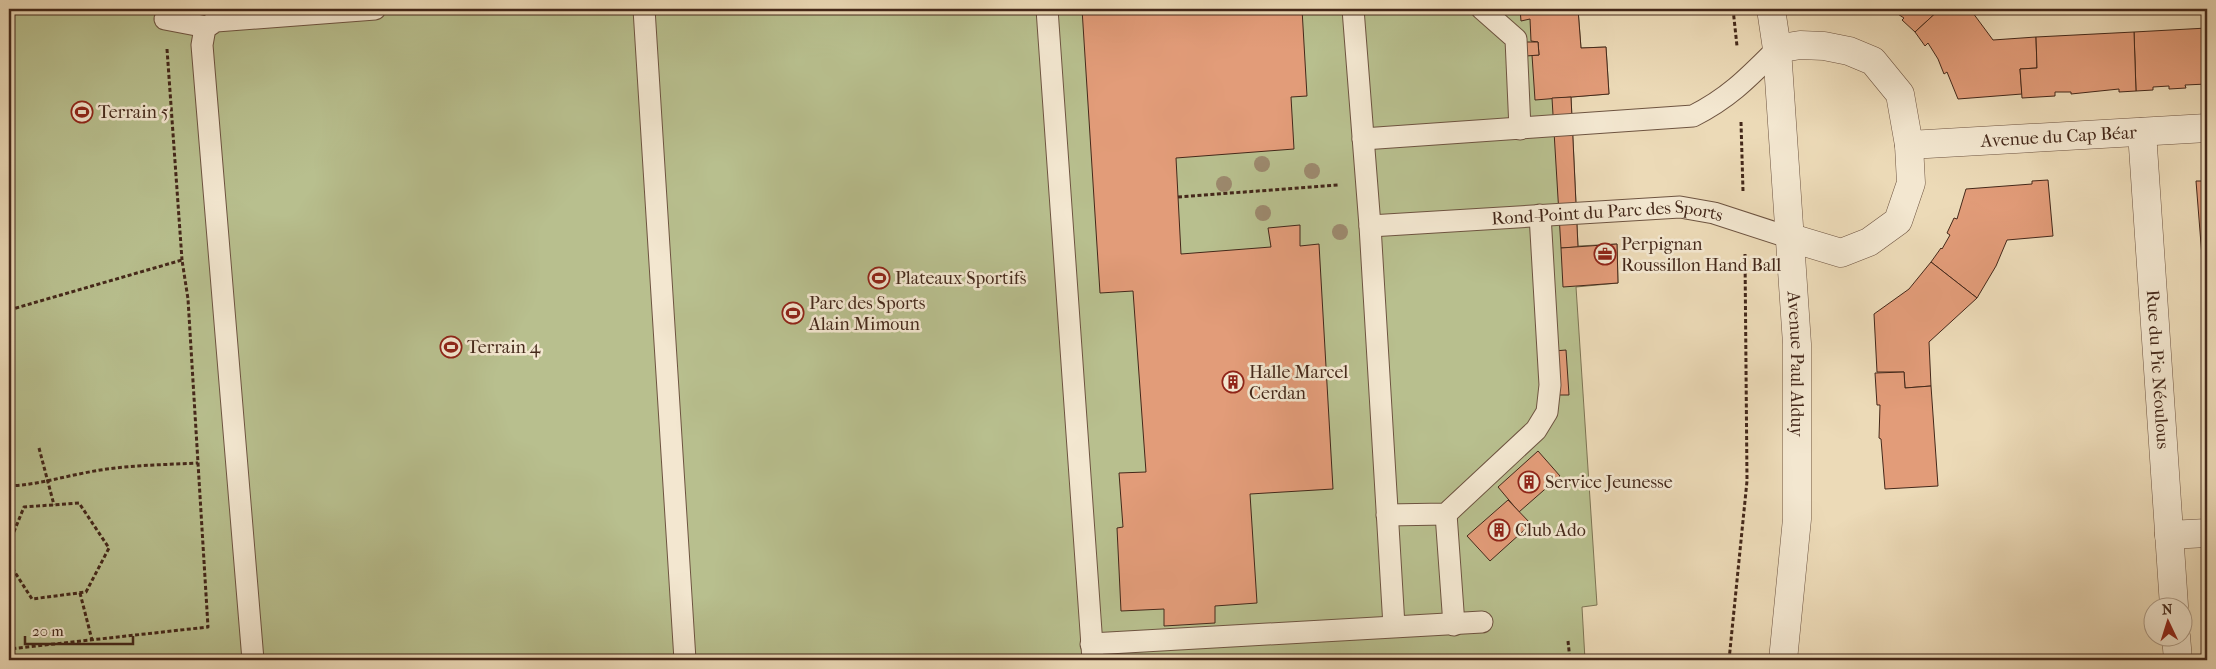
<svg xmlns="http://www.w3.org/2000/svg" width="2216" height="669" font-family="'IM FELL French Canon',serif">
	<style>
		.green { fill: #b8bf8e; stroke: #7e7454 }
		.building { fill: #e29c79; stroke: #44281a }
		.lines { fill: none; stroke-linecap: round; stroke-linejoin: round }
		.lane-casing { stroke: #6e5441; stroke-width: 23 }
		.street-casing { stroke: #6e5441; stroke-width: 29 }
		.path { stroke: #44281a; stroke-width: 3; stroke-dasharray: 4 2.5; stroke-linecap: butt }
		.lane { stroke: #f3e7d0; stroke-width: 21 }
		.street { stroke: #f3e7d0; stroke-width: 28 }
		.tree { fill: #9c896d }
		.labels { text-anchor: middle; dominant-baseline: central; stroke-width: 5; stroke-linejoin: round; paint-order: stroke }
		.poi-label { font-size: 18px; fill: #44281a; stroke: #f3e7d0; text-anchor: start }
		.street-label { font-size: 18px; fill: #44281a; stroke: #f3e7d0 }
	</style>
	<rect width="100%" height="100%" fill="#ecdab7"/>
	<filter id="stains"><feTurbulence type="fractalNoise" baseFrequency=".004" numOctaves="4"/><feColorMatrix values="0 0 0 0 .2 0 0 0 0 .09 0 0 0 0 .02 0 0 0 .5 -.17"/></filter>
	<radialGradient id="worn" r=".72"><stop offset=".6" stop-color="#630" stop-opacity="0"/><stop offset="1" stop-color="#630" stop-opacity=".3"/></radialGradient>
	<path class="green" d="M9,9H1578L1581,48L1606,47L1609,94L1571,97L1578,246L1617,244L1618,283L1576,287L1597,605L1582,607L1585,660H9Z"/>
	<g class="building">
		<path d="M1082,9H1302L1307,96L1291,97L1294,149L1176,158L1181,254L1271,247L1268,228L1300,225V246L1319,244L1333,489L1250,494L1257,603L1215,606V623L1164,626V609L1121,611L1117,528L1123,527L1119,473L1146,472L1133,291L1100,293Z"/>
		<path d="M1520,9H1578L1581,48L1606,47L1609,94L1535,100L1532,55H1539L1538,42L1531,41L1530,19L1521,21Z"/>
		<path d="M1890,9H1940L1915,32L1902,20L1904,18Z"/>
		<path d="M1940,9H1970L1993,40L2036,37L2037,68L2020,69L2022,94L1958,99L1947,72L1944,74L1938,59L1928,43L1925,46L1915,32Z"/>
		<path d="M2207,28V84L2185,85L2186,88L2169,89V86L2153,87V90L2136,91L2134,32Z"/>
		<path d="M2134,32L2136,91L2119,92V89L2071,94V92H2055V96L2022,98L2020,69L2037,68L2036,37Z"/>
		<path d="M1525,42H1538L1539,55L1526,56Z"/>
		<path d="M1571,97L1578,247L1561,248L1552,98Z"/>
		<path d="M2048,180L2053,236L2007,240L1996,266L1977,298L1931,262L1941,248L1942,249L1950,235L1947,233L1954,218L1957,219L1966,189L2032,184V181Z"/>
		<path d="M2196,181H2207V281L2204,282Z"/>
		<path d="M1617,244L1618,283L1563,287L1561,248Z"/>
		<path d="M1931,262L1977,298L1929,342L1931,386L1905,388L1904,372H1877L1874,314L1909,289Z"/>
		<path d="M2207,281V333L2204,282Z"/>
		<path d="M1566,350L1569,395H1557L1554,351Z"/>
		<path d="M1904,372L1905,388L1931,386L1938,486L1885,489L1881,439L1879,438L1880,405H1877L1875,373Z"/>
		<path d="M1538,451L1560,476L1519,512L1498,487Z"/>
		<path d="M1508,500L1531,524L1490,561L1467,536Z"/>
	</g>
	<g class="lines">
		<g class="lane-casing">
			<g id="lane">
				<path d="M644,9L685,660"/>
				<path d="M1047,9L1093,660"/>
				<path d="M1353,9L1370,226L1394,626"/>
				<path d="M1482,9L1516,39L1520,129"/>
				<path d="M165,19L207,27"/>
				<path d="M1363,139L1693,116C1729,98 1749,77 1777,49"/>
				<path id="s1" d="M1370,226L1680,207L1714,213L1791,238"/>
				<path d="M1446,514L1454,625"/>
				<path d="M1387,515L1446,514L1536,430L1547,412L1550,385L1540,215"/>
				<path d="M1091,644L1482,622"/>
				<path d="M253,660L202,45L205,28L216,21L375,9"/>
			</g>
		</g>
		<g class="street-casing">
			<g id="street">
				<path id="s2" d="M1771,9L1777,49L1797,344V519L1783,660"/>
				<path d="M1777,49L1800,45L1824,46L1849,51L1873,61L1900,94L1909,145L1911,183L1898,221L1869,242L1841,253L1791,238"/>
				<path id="s3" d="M2142,132L2174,606"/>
				<path id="s4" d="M1909,145L2207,128"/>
				<path d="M2169,535L2207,533"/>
				<path d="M2176,636L2178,660"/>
			</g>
		</g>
		<g class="path">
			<path d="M1733,9L1737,46"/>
			<path d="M167,49L182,260"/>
			<path d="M1741,122L1743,191"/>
			<path d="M1178,197L1338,185"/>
			<path d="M9,310L182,260L188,299L208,627L9,649"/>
			<path d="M9,338L10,342"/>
			<path d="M39,448L54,505"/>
			<path d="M9,486C35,485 58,478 84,473C122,465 160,465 198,463"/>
			<path d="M9,544L24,507L79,503L109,548L86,592L32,599L9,563"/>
			<path d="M80,593L92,640"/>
			<path d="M1568,641L1570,660"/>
			<path d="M1729,660L1747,481L1745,254"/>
		</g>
		<use href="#lane" class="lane"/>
		<use href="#street" class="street"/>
	</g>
	<g class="tree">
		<circle cx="1262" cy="164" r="8"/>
		<circle cx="1312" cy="171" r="8"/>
		<circle cx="1224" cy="184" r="8"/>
		<circle cx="1263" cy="213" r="8"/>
		<circle cx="1340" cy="232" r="8"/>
	</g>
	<defs>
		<g id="stadium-ring" transform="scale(1.125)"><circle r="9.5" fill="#f3e7d0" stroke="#8f2418" stroke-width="1.5"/><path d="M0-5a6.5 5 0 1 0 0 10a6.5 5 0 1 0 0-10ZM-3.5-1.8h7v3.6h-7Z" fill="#8f2418"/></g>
		<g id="office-ring" transform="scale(1.125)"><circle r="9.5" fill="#f3e7d0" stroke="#8f2418" stroke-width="1.5"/><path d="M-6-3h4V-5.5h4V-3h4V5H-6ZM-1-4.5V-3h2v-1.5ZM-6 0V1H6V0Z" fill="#8f2418"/></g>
		<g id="building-ring" transform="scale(1.125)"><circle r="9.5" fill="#f3e7d0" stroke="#8f2418" stroke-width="1.5"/><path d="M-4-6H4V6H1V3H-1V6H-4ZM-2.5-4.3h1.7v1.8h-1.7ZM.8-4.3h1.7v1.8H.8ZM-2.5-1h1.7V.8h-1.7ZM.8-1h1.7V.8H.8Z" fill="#8f2418"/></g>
	</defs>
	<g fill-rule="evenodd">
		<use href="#stadium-ring" x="82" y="112"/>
		<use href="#office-ring" x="1605" y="254"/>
		<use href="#stadium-ring" x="879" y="278"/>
		<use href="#stadium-ring" x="793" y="313"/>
		<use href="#stadium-ring" x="451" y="347"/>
		<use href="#building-ring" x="1233" y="382"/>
		<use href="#building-ring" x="1529" y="482"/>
		<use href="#building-ring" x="1499" y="530"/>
	</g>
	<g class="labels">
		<g class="poi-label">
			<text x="98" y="112">Terrain 5</text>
			<text x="1621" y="244">Perpignan<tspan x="1621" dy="21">Roussillon Hand Ball</tspan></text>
			<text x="895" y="278">Plateaux Sportifs</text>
			<text x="809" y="303">Parc des Sports<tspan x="809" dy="21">Alain Mimoun</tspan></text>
			<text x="467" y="347">Terrain 4</text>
			<text x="1249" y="372">Halle Marcel<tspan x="1249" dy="21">Cerdan</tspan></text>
			<text x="1545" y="482">Service Jeunesse</text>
			<text x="1515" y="530">Club Ado</text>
		</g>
		<g class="street-label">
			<text stroke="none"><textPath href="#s4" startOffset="150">Avenue du Cap Béar</textPath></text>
			<text stroke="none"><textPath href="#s1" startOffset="238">Rond-Point du Parc des Sports</textPath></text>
			<text stroke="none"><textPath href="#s2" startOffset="356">Avenue Paul Alduy</textPath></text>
			<text stroke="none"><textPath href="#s3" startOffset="238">Rue du Pic Néoulous</textPath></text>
		</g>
	</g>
	<rect width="2216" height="669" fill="none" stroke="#ecdab7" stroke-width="30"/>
	<rect x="10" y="10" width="2196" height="649" fill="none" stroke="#44281a" stroke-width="2.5"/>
	<rect x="15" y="15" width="2186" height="639" fill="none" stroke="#44281a"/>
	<g transform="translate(2168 622) rotate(356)"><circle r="24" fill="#f3e7d0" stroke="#ad9b87"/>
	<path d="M0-4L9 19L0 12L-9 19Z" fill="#8f2418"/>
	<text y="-8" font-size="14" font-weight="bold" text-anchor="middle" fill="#44281a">N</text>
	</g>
	<path d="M25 636v8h108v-8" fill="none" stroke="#44281a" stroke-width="2.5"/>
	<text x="32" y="636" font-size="15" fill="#44281a" stroke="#f3e7d0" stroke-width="4" paint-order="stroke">20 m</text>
	<rect width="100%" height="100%" filter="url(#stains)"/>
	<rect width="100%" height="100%" fill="url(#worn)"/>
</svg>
